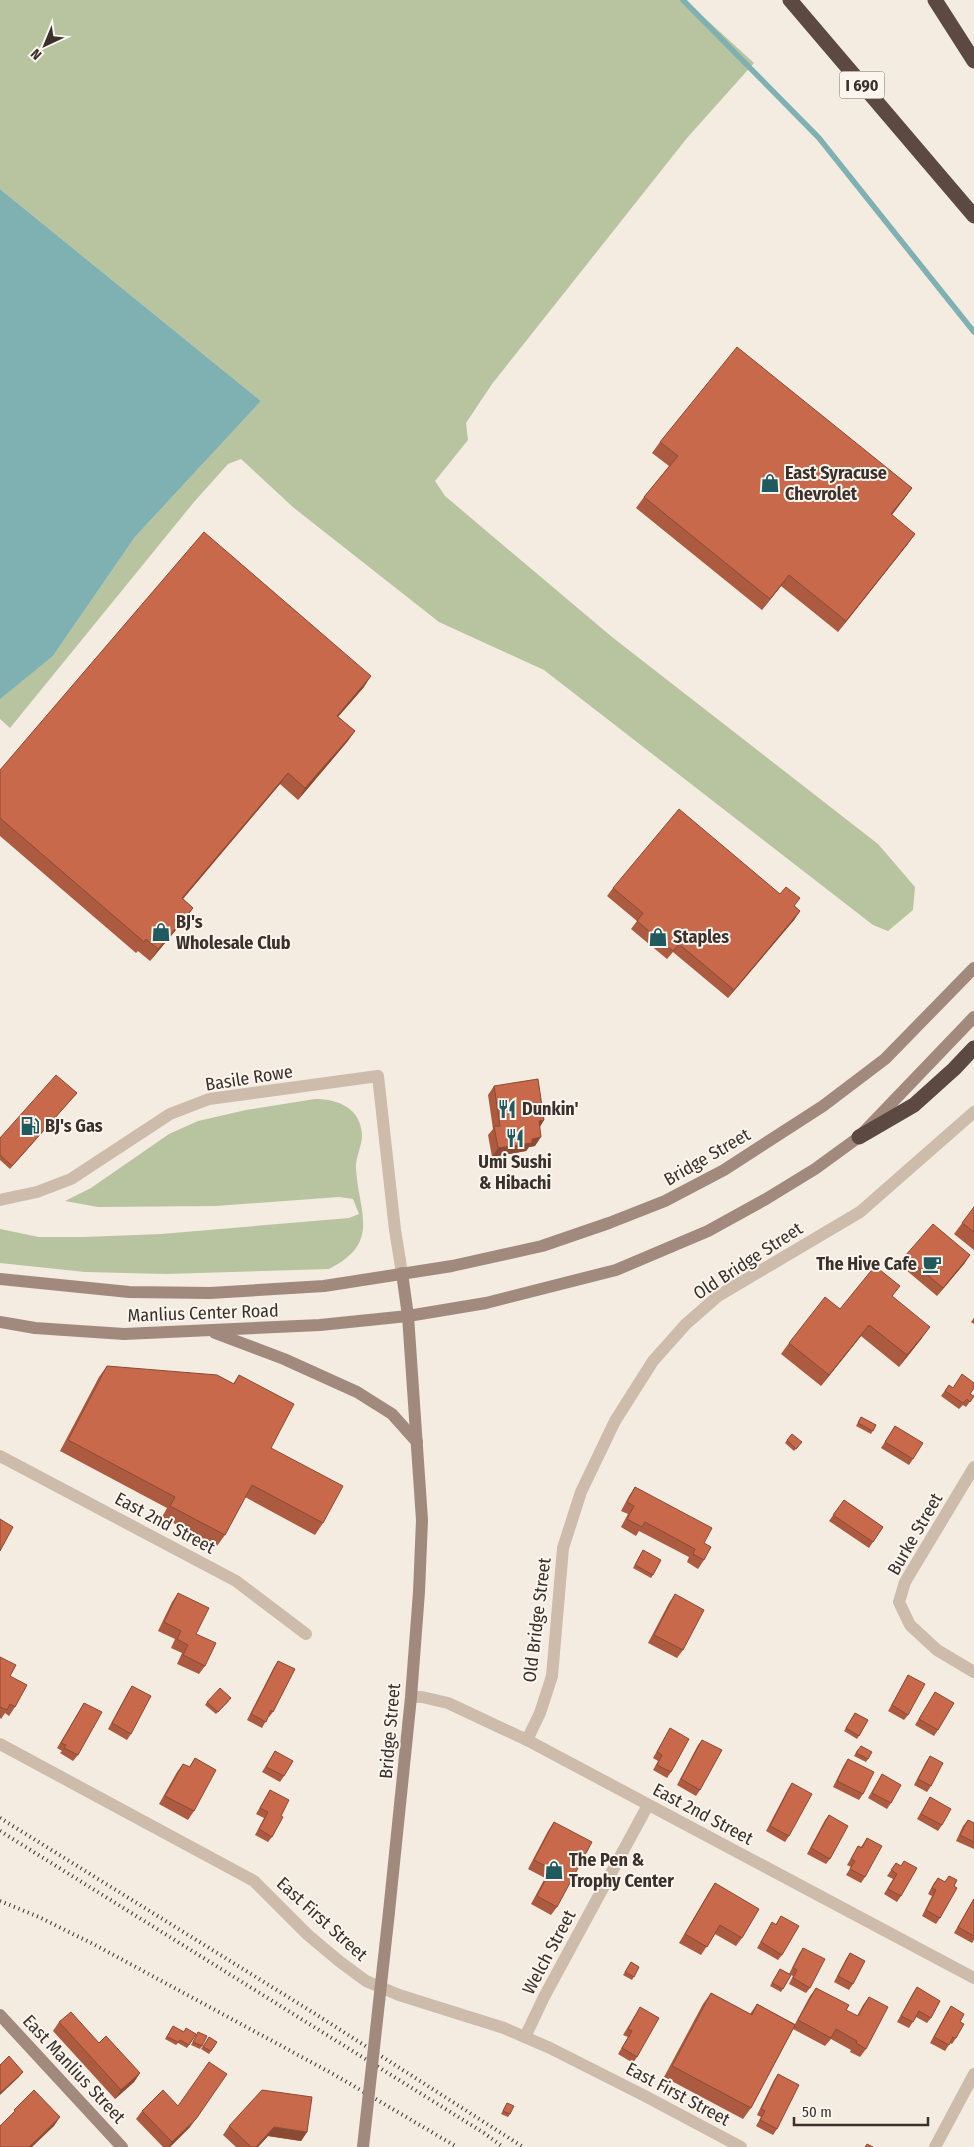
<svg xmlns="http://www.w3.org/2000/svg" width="974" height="2147" font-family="'Fira Sans Condensed',sans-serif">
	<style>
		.green { fill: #b8c4a0 }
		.water { fill: #7fb0b2 }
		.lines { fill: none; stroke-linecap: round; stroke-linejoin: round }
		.stream { stroke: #7fb0b2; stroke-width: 5.5 }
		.street { stroke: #cdbbac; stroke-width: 12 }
		.secondary { stroke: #a18a7d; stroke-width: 12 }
		.highway { stroke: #5c4a42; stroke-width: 15 }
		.rail { stroke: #3b302b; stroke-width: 4; stroke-dasharray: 1 4; stroke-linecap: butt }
		.secondary-bridge { stroke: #a18a7d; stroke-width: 12 }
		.wall { fill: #ac5a40 }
		.shaded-wall { fill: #8c4a34 }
		.building { fill: #c8694b; stroke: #8c4a34 }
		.labels { text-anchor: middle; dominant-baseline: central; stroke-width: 4; stroke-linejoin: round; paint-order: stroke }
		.shield { fill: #fbf5ee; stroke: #756b66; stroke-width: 1 }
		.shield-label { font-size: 16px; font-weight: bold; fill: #3b302b }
		.poi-label { font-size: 18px; font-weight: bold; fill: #3b302b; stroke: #fbf5ee; text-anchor: start }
		.street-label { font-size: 18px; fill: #3b302b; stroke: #fbf5ee }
	</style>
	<rect width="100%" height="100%" fill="#f4ebe1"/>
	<g class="green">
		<path d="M0,0H685L754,63L687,138L492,384L466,423L468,440L435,481L445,496L612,637L878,844L915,887L913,910L888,931L873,925L544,670L439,622L294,508L241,459L228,464L194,502L10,728L0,719V698L53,656L135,537L261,401L0,189Z"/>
		<path d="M315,1099C338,1099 361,1108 362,1135C362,1147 355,1158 356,1169C359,1214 381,1243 329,1269L166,1274L85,1272L0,1263V1229L39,1237H84L161,1234L349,1218L359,1214L353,1199L339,1197L216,1206L98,1207L65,1201L91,1188L169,1134L198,1121L246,1110Z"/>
	</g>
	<path class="water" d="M0,189L261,401L135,537L53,656L0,699Z"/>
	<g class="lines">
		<path class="stream" d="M683,0L819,138L974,332"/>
		<g class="street">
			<path d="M0,1200L37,1192L71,1179L170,1114L209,1099L378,1076L395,1230L402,1273"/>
			<path d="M0,1456L236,1581L306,1634"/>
			<path d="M974,1467L905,1582L899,1602L910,1625L937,1650L974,1672"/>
			<path d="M411,1697H422L448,1703L527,1740L974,1978"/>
			<path d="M527,1740L540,1713L552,1676L563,1548L581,1492L615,1421L653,1361L686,1324L718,1296L860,1212L974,1112"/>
			<path d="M0,1744L254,1881L308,1935L339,1961L366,1981L399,1995L504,2028L550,2048L645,2096L741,2147"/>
			<path d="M525,2037L544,1997L648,1805"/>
			<path d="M935,2147L974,2074"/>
		</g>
		<g class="secondary">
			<path d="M0,1279L129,1292L210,1293L324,1286L452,1266L542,1246L609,1223L665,1201L724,1170L823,1106L885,1059L974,968"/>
			<path d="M0,1322L35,1328L124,1334L320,1325L408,1316L486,1303L616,1270L708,1231L766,1199L815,1169L859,1137L974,1017"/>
			<path d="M215,1333L284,1359L357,1392L392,1414L417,1442"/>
			<path d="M389,1912L411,1697L419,1592L422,1520L408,1316L402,1273"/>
			<path d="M0,2015L122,2147"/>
		</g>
		<g class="highway">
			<path d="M790,0L974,216"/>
			<path d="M935,0L974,61"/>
			<path d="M859,1137L914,1105L954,1069L974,1048"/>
		</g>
		<g class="rail">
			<path d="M0,1818L317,2015L523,2147"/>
			<path d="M0,1831L484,2133L503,2147"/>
			<path d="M0,1901L39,1917L97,1946L335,2075L457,2147"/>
		</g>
		<path class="secondary-bridge" d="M363,2147L389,1912"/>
	</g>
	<g class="wall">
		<path d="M660,442L912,488L892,515L915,534L907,545L838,632L781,586L762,610L636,508L644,497L669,466L652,453Z"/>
		<path d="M364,687L338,717L355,731L347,742L298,800L280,784L183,899L193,908L185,919L150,961L138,951L136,953L0,836V770Z"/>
		<path d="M613,888L795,906L800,911L794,920L728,998L673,952L667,959L631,929L637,921L607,896Z"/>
		<path d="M494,1086L544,1120L540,1127L535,1146L529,1147L526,1151L492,1157L488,1135L493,1129L488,1095Z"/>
		<path d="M77,1093L10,1169L0,1160V1138Z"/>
		<path d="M974,1207V1250L954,1234Z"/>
		<path d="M970,1255L964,1264L937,1296L900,1265L905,1256Z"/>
		<path d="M893,1297L922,1338L899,1367L861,1336L821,1386L781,1354L789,1343L840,1309Z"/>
		<path d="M974,1318V1324L971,1322Z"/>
		<path d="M107,1366L233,1384L239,1375L271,1448L323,1523L315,1535L245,1497L225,1535L217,1546L162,1517L167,1508L60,1451L99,1377Z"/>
		<path d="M949,1385L953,1388L970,1394L974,1396L966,1407L963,1405L959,1409L941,1396Z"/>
		<path d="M861,1417L876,1425L871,1434L856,1426Z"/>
		<path d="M895,1426L913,1459L909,1465L881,1448Z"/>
		<path d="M787,1440L802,1442L794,1451L785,1443Z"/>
		<path d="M635,1487L704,1543V1560L698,1569L687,1562L689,1557L639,1531L636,1536L621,1527L628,1514L621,1511L629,1496Z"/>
		<path d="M844,1500L883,1527L869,1548L829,1521Z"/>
		<path d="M643,1550L653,1575L651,1578L633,1568Z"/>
		<path d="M178,1593L196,1634L205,1666L199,1674L177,1664L182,1653L171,1648L175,1639L158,1631L172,1602Z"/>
		<path d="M675,1594L683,1650L677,1658L648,1643L669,1603Z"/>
		<path d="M0,1657L10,1676L15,1707L9,1716L5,1713L1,1719L0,1718Z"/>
		<path d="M278,1661L273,1712L269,1717H268L262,1728L247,1720L274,1667Z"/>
		<path d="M908,1675V1715L904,1720L888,1711Z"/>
		<path d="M132,1686L131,1734L127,1740L108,1729L128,1692Z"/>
		<path d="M935,1692L938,1730L934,1736L915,1725Z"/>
		<path d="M229,1701L216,1714L205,1705L207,1702Z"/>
		<path d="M84,1703L78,1755L73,1761L60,1753L62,1751L57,1748Z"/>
		<path d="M855,1713L868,1720L857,1739L844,1731Z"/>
		<path d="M670,1728L671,1772L667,1778L653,1770L658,1761L653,1758Z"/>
		<path d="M702,1740L700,1790L696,1796L677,1785L698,1745Z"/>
		<path d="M858,1749L868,1759L866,1762L854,1756Z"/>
		<path d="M275,1751L284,1776L280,1782L262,1772Z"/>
		<path d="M930,1756L931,1786L927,1792L914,1785L926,1762Z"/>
		<path d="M195,1758L194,1811L188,1820L159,1804L177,1772L183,1764L189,1767Z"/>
		<path d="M848,1759L863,1794L859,1800L833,1787L844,1765Z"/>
		<path d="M882,1774L891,1803L887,1809L868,1798Z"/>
		<path d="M792,1783L789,1836L785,1842L766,1831L788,1789Z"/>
		<path d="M270,1790L281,1816L272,1837L268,1842L255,1835L264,1818L256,1814Z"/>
		<path d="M930,1797L942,1825L938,1831L917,1819Z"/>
		<path d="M829,1815L830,1859L826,1864L807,1854L825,1820Z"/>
		<path d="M968,1820L974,1823V1849L956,1841L963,1826Z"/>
		<path d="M554,1822L557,1907L551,1915L531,1904L545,1878L528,1869L548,1831Z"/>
		<path d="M867,1838L865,1877L861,1883L846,1875L851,1867L847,1865L858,1846L861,1847Z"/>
		<path d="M896,1863L901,1896L897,1902L884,1894L893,1879L887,1876Z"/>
		<path d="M949,1876L954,1886L940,1918L936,1924L922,1916L932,1896L928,1894L934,1883L938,1878L945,1882Z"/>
		<path d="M715,1883L742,1938L736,1946L715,1934L701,1955L679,1943L709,1892Z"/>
		<path d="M974,1898V1940L972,1943L954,1933Z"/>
		<path d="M781,1916L782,1955L778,1960L757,1948L772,1922L776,1924Z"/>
		<path d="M803,1948L810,1988L806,1993L789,1984L793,1976L791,1975L781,1992L770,1986L780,1969L789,1974L799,1954Z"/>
		<path d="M850,1953L853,1984L849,1990L834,1982L846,1959Z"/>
		<path d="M631,1962L639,1967L632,1980L623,1975Z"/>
		<path d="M917,1987L931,2018L927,2023L916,2017L909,2028L897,2022L913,1993Z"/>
		<path d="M816,1988L846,2010L857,2016L863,2005L869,1997L866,2049L860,2057L850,2052L851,2050L831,2039L825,2046L793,2029L751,2108L743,2119L664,2077L703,2004L711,1993L750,2014L757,2004L795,2024L810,1996Z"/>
		<path d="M951,2006L960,2022L956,2038L952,2044L950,2043L945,2051L930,2043L947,2012Z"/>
		<path d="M640,2007L637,2057L633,2063L618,2054L628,2037L623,2035Z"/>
		<path d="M59,2022L99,2043L140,2073L134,2082L115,2099L53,2031Z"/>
		<path d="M171,2029L184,2032L196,2034L187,2048L178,2043L176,2045L165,2039Z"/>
		<path d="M198,2032L202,2046L200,2049L191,2045Z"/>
		<path d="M207,2040L217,2042L209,2054L201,2049Z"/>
		<path d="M778,2074L777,2129L773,2135L756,2126L761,2117L757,2115L774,2080Z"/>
		<path d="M507,2103L510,2114L508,2117L501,2114Z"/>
		<path d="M142,2111L190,2127L170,2147H163L136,2119Z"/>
		<path d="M229,2126L307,2132L301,2141L268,2136L258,2147H236L223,2135Z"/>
	</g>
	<g class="shaded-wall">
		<path d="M912,488L904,499L883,526L891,514Z"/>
		<path d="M915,534L907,545L838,632L846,621Z"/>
		<path d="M789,575L781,586L762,610L770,599Z"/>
		<path d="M371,676L364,687L329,727L337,716Z"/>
		<path d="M355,731L347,742L298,800L305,788Z"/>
		<path d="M288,773L280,784L174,909L182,898Z"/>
		<path d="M193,908L185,919L150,961L158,949Z"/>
		<path d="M800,911L794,920L728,998L734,990Z"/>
		<path d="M544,1120L538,1129L539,1121Z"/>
		<path d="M541,1137L535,1146L529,1147L526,1151L492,1157L498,1148L532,1139Z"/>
		<path d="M970,1255L964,1264L937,1296L943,1288Z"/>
		<path d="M869,1325L861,1336L821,1386L829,1375Z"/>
		<path d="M930,1327L922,1338L899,1367L907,1355Z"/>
		<path d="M23,2072L19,2077L0,2095V2093Z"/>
		<path d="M140,2073L134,2082L115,2099L121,2090Z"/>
		<path d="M60,2117L54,2126L32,2147H29Z"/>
		<path d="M196,2119L190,2127L170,2147H169L172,2142Z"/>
		<path d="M274,2127L307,2132L301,2141L268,2136L258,2147H256Z"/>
	</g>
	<g class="building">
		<path d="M737,347L912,488L891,514L915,534L846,621L789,575L770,599L644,497L678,456L660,442Z"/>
		<path d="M204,532L371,676L337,716L355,731L305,788L288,773L182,898L193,908L158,949L146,939L144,942L0,818V770Z"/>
		<path d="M679,809L780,894L786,887L800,898L794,906L800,911L734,990L679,944L673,951L637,921L643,913L613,888Z"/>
		<path d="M56,1075L77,1093L12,1166L0,1155V1138Z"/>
		<path d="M538,1079L544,1120L539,1121L541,1137L532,1139V1143L498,1148L494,1126H500L494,1086Z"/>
		<path d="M974,1207V1232L962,1223Z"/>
		<path d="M933,1224L970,1255L943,1288L905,1256Z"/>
		<path d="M875,1266L900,1286L892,1296L930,1327L907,1355L869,1325L829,1375L789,1343L825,1297L840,1309Z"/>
		<path d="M107,1366L217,1375L234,1384L239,1375L294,1404L271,1448L343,1486L323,1523L252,1485L225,1535L170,1506L175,1497L68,1440Z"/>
		<path d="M962,1374L974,1383V1388L970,1394L974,1396L970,1402L967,1399L963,1403L945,1391L949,1385L953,1388Z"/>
		<path d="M861,1417L876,1425L873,1431L858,1423Z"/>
		<path d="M895,1426L923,1443L913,1459L885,1442Z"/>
		<path d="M792,1434L802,1442L796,1449L787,1440Z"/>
		<path d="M635,1487L712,1528L704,1543L711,1547L704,1560L693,1554L695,1549L645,1522L642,1527L627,1519L634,1506L627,1502Z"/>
		<path d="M844,1500L883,1527L873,1542L833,1515Z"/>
		<path d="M0,1519L13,1527L0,1551Z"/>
		<path d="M643,1550L661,1560L653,1575L635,1565Z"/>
		<path d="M178,1593L209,1608L196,1634L216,1643L205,1666L183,1655L188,1645L177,1639L181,1631L164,1622Z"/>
		<path d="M675,1594L704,1610L683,1650L654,1635Z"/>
		<path d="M0,1657L16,1665L10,1676L27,1685L15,1707L10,1704L7,1710L0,1707Z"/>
		<path d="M278,1661L295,1669L273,1712L271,1710L266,1722L251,1714Z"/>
		<path d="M908,1675L925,1684L908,1715L892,1705Z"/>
		<path d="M132,1686L151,1696L131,1734L112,1723Z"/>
		<path d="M220,1688L231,1698L218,1712L207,1702Z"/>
		<path d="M935,1692L954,1703L938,1730L919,1719Z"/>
		<path d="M84,1703L102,1712L78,1755L64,1748L66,1745L61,1743Z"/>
		<path d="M855,1713L868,1720L859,1736L846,1728Z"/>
		<path d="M670,1728L689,1739L671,1772L657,1765L662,1755L657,1752Z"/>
		<path d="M702,1740L722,1750L700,1790L681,1779Z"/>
		<path d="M861,1746L872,1752L868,1759L856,1753Z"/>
		<path d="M275,1751L293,1761L284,1776L266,1767Z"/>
		<path d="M930,1756L943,1763L931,1786L918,1779Z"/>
		<path d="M195,1758L216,1770L194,1811L165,1796L183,1764L190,1767Z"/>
		<path d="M848,1759L874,1772L863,1794L837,1781Z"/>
		<path d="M882,1774L901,1785L891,1803L872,1793Z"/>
		<path d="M792,1783L812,1794L789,1836L770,1826Z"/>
		<path d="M270,1790L289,1800L281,1816L283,1817L272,1837L259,1829L268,1812L260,1808Z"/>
		<path d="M930,1797L951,1809L942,1825L921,1814Z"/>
		<path d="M829,1815L848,1826L830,1859L811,1848Z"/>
		<path d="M968,1820L974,1823V1842L960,1835Z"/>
		<path d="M554,1822L592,1842L557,1907L537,1896L551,1869L534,1860Z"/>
		<path d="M867,1838L882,1846L865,1877L850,1869L855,1861L851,1859L858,1846L862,1848Z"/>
		<path d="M904,1861L917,1868L901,1896L888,1889L897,1874L891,1870L896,1863L901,1866Z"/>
		<path d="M949,1876L957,1880L954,1886L957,1888L940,1918L926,1910L936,1890L932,1888L938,1878L945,1882Z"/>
		<path d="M715,1883L759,1909L742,1938L720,1925L707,1947L685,1934Z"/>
		<path d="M974,1899V1936L958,1927Z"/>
		<path d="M781,1916L799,1926L782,1955L761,1942L772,1922L776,1925Z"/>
		<path d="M803,1948L825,1959L810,1988L793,1978L797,1970L793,1968Z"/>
		<path d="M850,1953L865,1961L853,1984L838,1976Z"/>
		<path d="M631,1962L639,1967L634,1977L625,1972Z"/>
		<path d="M780,1969L791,1975L783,1989L772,1983Z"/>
		<path d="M917,1987L940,2001L931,2018L919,2011L913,2022L901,2016Z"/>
		<path d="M816,1988L849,2005L846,2010L858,2016L869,1997L888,2007L866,2049L856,2043L857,2041L836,2029L831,2038L798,2020Z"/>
		<path d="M711,1993L752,2015L757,2004L795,2025L751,2108L672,2066Z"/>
		<path d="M951,2006L964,2014L960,2022L964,2024L956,2038L953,2037L949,2045L934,2037Z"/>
		<path d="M640,2007L659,2018L637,2057L622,2048L632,2031L628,2029Z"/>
		<path d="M71,2012L99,2043L106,2036L140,2073L121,2090L59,2022Z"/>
		<path d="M173,2026L184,2032L186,2028L196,2034L189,2045L180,2040L178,2042L167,2037Z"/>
		<path d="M198,2032L207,2036L202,2046L193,2042Z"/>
		<path d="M209,2037L217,2042L211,2051L203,2047Z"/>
		<path d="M9,2056L23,2072L0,2093V2065Z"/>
		<path d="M209,2062L227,2074L196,2119L172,2142L142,2111L163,2090L178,2106Z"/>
		<path d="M778,2074L799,2085L777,2129L760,2120L765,2111L761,2109Z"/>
		<path d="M34,2090L60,2117L29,2147H0V2126L15,2111L14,2110Z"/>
		<path d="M262,2090L312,2097L307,2132L274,2127L256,2147H251L229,2126Z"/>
		<path d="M507,2103L514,2106L510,2114L503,2111Z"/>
		<path d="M867,2144L873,2147H865Z"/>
	</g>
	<defs>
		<g id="shop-bare" transform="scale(1.5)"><path d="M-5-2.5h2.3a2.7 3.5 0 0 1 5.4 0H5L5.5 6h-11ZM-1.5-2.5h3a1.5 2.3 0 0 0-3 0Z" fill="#1f5a5e" stroke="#fbf5ee" stroke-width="2.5" paint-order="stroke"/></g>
		<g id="restaurant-bare" transform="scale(1.5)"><path d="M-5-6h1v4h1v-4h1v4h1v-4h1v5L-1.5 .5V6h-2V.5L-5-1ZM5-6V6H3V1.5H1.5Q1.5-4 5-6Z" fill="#1f5a5e" stroke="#fbf5ee" stroke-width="2.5" paint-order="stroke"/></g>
		<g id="fuel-bare" transform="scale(1.5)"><path d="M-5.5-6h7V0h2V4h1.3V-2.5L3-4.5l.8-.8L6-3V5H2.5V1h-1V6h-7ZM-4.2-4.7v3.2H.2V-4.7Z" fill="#1f5a5e" stroke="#fbf5ee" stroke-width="2.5" paint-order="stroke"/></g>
		<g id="cafe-bare" transform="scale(1.5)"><path d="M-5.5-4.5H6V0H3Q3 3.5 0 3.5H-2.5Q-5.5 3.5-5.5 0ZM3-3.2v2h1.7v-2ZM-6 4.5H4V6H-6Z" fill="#1f5a5e" stroke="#fbf5ee" stroke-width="2.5" paint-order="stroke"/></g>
	</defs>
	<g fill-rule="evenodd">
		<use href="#shop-bare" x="770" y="483"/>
		<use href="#shop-bare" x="161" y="932"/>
		<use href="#shop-bare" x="658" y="937"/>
		<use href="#restaurant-bare" x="507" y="1109"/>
		<use href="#fuel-bare" x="30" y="1126"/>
		<use href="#restaurant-bare" x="515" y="1138"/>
		<use href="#cafe-bare" x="932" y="1264"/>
		<use href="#shop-bare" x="554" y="1870"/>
	</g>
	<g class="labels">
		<rect class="shield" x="839.5" y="71.5" width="45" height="27" rx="4"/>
		<g class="shield-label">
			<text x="862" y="85">I 690</text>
		</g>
		<g class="poi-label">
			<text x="785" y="473">East Syracuse<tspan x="785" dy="21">Chevrolet</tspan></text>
			<text x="176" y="922">BJ's<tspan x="176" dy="21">Wholesale Club</tspan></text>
			<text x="673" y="937">Staples</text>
			<text x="522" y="1109">Dunkin'</text>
			<text x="45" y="1126">BJ's Gas</text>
			<text x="515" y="1162" text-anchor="middle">Umi Sushi<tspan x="515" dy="21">&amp; Hibachi</tspan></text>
			<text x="917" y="1264" text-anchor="end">The Hive Cafe</text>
			<text x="569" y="1860">The Pen &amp;<tspan x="569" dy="21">Trophy Center</tspan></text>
		</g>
		<g class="street-label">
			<text transform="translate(249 1078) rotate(-9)">Basile Rowe</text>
			<text transform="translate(707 1157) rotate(-30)">Bridge Street</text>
			<text transform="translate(748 1261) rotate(-33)">Old Bridge Street</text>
			<text transform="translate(203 1313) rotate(-2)">Manlius Center Road</text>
			<text transform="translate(165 1523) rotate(28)">East 2nd Street</text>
			<text transform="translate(915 1534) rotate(-60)">Burke Street</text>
			<text transform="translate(537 1620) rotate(-83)">Old Bridge Street</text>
			<text transform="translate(390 1731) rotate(-85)">Bridge Street</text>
			<text transform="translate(703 1814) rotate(28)">East 2nd Street</text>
			<text transform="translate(322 1919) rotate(42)">East First Street</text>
			<text transform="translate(549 1952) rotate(-62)">Welch Street</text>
			<text transform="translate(74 2069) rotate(47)">East Manlius Street</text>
			<text transform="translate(678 2094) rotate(28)">East First Street</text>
		</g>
	</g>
	<g transform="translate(45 45) rotate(224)" stroke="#fbf5ee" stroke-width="4" paint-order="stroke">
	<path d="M0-4L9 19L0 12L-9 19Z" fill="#3b302b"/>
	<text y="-8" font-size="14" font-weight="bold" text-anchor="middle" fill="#3b302b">N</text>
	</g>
	<path d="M794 2117v8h134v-8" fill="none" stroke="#3b302b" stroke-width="2.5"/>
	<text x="802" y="2117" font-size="15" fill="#3b302b" stroke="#fbf5ee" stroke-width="4" paint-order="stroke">50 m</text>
</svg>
